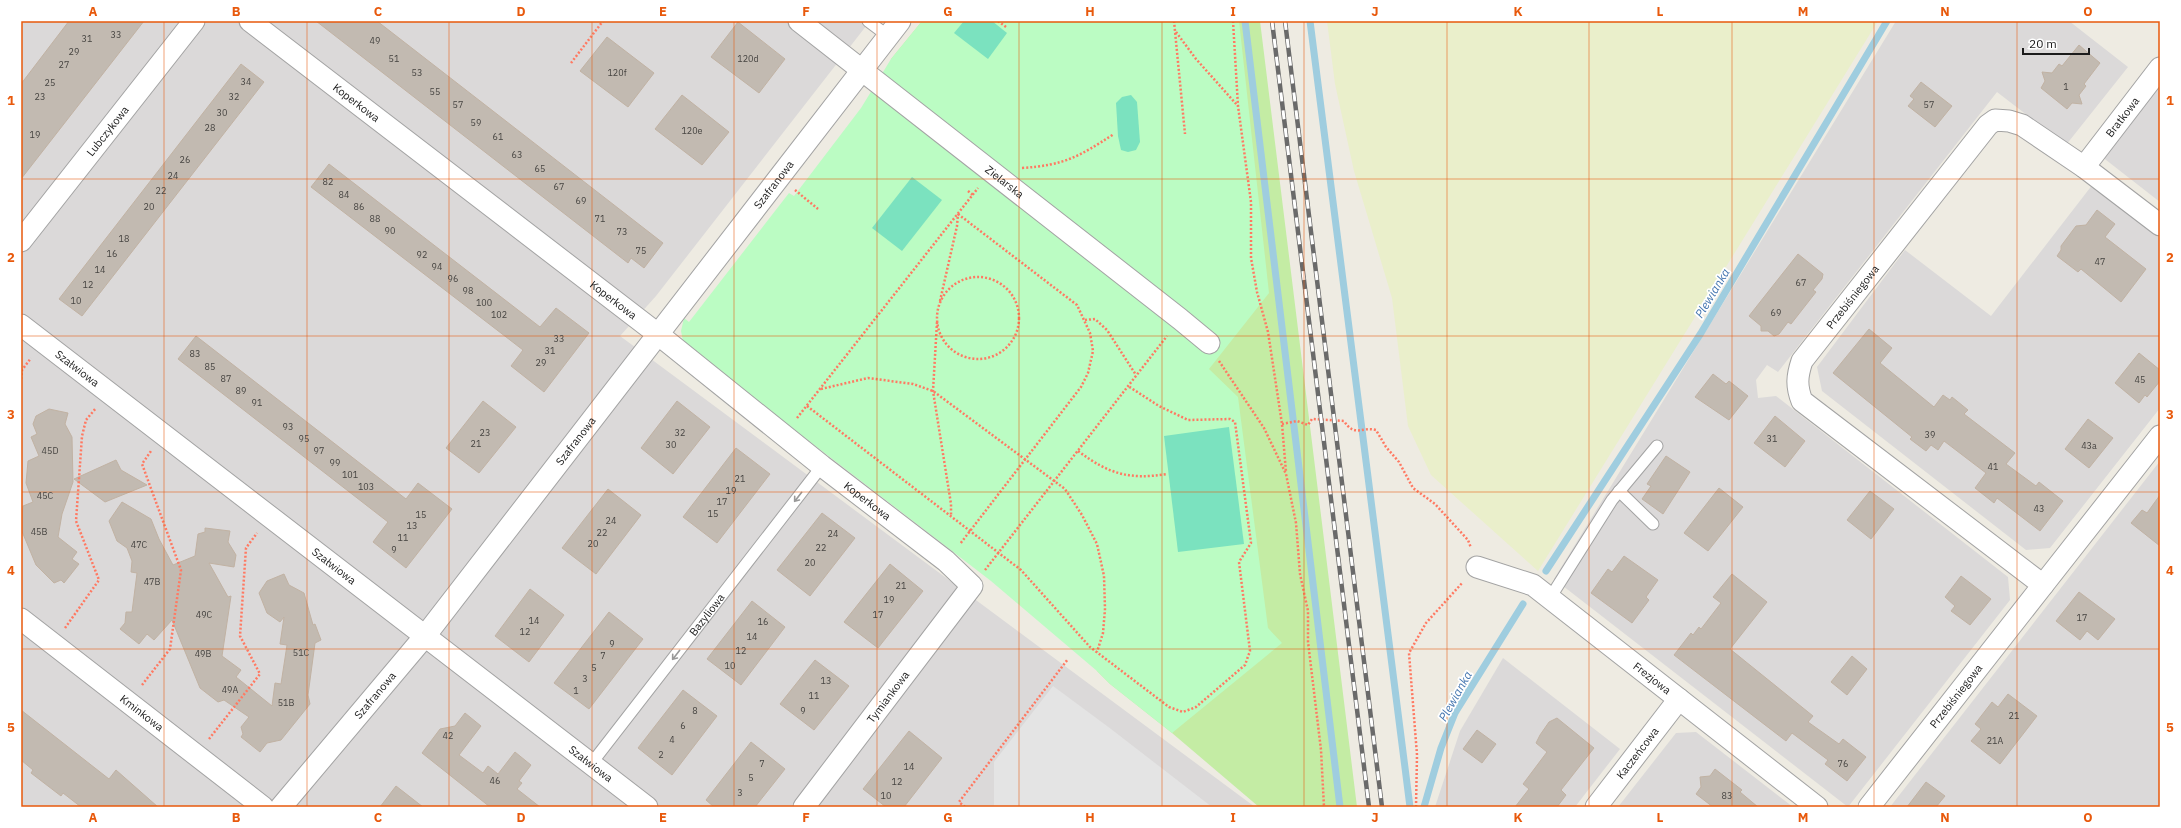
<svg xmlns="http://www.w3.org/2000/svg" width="2181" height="828" font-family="'IBM Plex Sans',sans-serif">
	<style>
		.residential { fill: #dbd9d9 }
		.farmland { fill: #eaefcb }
		.grass { fill: #c4eca4 }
		.park { fill: #bbfcc3 }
		.pitch { fill: #7be2bf }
		.parking { fill: #e4e4e4 }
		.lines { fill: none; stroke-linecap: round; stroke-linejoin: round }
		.stream { stroke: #9fcddf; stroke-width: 7 }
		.building { fill: #c2bab1; stroke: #c1b2a3 }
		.service-casing { stroke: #a3a3a3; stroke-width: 13 }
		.minor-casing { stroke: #a3a3a3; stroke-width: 23 }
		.path { stroke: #ff7962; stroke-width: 2.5; stroke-dasharray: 2 2; stroke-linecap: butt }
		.service { stroke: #fff; stroke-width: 11 }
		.minor { stroke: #fff; stroke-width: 21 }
		.rail-casing { stroke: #6a6a6a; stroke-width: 4.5 }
		.rail { stroke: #fff; stroke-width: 3; stroke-dasharray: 9; stroke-linecap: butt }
		.oneway { stroke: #999 }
		.grid { fill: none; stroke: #e8590c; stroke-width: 1; stroke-opacity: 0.55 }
		.labels { text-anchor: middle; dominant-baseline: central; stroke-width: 3.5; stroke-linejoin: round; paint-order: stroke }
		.number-label { font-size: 9px; fill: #464441 }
		.street-label { font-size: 11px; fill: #1c1c1c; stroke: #fff }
		.water-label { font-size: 12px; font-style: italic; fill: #4576b0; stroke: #fff }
		.neatline { fill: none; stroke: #e8590c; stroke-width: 1.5 }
		.grid-label { font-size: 13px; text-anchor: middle; font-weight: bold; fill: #e8590c }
	</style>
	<rect width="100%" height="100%" fill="#eeebe2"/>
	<g class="residential">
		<path d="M21,21H870L656,296L620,336L1255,807H21Z"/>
		<path d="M1896,21H2069L2128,67L2066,145L1997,92L1778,372L1767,365L1756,380L1758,398L1776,396L2008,577L2010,600L1848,807L1554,579Z"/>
		<path d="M2160,82V202L2101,156Z"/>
		<path d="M2093,184L2160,238V408L2050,548L2026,550L1822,391L1817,367L1905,250L1991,316Z"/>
		<path d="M2160,461V807H1890Z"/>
		<path d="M1503,658L1620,749L1575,807H1435L1460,731Z"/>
		<path d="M1696,732L1793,807H1618L1676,733Z"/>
	</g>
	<path class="farmland" d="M1327,21H1878L1538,571L1431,475L1408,426L1392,298L1354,171L1335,84Z"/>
	<path class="grass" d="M922,21H1260L1357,807H1259L1172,733L1110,684L1097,671L890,69L891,59Z"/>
	<path class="park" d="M922,21H1239L1269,293L1209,369L1238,397L1268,628L1282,643L1172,733L1110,684L1097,671L991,581L792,428L683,341L681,331L684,318L689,322L789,193L794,196L861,108L891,59Z"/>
	<g class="pitch">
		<path d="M964,21H992L1007,33L988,59L954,33Z"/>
		<path d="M1131,95L1137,102L1140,142L1136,150L1128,152L1121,150L1118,136L1116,103L1122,97Z"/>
		<path d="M912,177L942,200L902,251L872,228Z"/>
		<path d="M1229,427L1244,544L1178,552L1164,436Z"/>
	</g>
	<path class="parking" d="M1053,686L1111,729L1212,807H994V762Z"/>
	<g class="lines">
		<g class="stream">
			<path d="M1245,21L1340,807"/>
			<path d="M1310,21L1410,807"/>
			<path d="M1546,571L1701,333L1887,21"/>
			<path d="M1424,807L1441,748L1455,713L1523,604"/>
		</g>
	</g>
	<g class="building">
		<path d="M69,21H144L21,179V84Z"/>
		<path d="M316,21H377L663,243L644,268L631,258L628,263Z"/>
		<path d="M738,22L785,59L759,93L711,57Z"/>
		<path d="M607,37L654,73L628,107L580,71Z"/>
		<path d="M2079,45L2100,63L2084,84L2086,86L2079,95L2082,104L2072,103L2067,109L2041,88L2045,81L2042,72L2052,73L2059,64L2062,66Z"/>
		<path d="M241,64L264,82L82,316L59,299Z"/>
		<path d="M1921,82L1952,106L1935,127L1908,106L1914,99L1910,96Z"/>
		<path d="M682,95L729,132L702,165L655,129Z"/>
		<path d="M329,164L540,327L556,308L589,333L544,392L511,366L523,350L311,187Z"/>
		<path d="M2097,210L2115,224L2105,237L2146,269L2121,302L2081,269L2078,272L2057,256L2061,250V246L2076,226L2086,225Z"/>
		<path d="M1798,254L1823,274L1822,279L1813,290L1816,292L1791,324L1788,322L1779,334L1774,336L1768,331H1761V326L1749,316Z"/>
		<path d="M1869,329L1892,348L1880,363L1934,407L1943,395L1950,400L1952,397L1968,410L1964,414L2015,453L2006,464L2036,486L2039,482L2063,501L2040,531L1997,498L1994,503L1975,488L1986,473L1944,441L1938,450L1931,445L1926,451L1910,439L1912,437L1833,373Z"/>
		<path d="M196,336L406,499L418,483L452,509L406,568L373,542L388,522L178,359Z"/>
		<path d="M2139,353L2160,370V381L2147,397L2145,395L2139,403L2115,383Z"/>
		<path d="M1713,374L1726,384L1729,381L1748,396L1729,420L1695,397Z"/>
		<path d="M483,401L516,427L479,473L446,448Z"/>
		<path d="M677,401L710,427L673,474L641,448Z"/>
		<path d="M49,409L68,413L65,424L72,437L73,482L62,514L58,537L77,552L72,559L79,564L64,583L61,580L54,583L36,565L21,529L23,506L33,502L26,483L28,461L39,456L31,437L37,434L33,424L36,416Z"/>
		<path d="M1775,416L1805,441L1785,467L1754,443Z"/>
		<path d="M2088,419L2113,438L2089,468L2065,449Z"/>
		<path d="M736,448L770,474L717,543L683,517Z"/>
		<path d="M1666,456L1690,472L1663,514L1642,499L1651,486L1647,484Z"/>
		<path d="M116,460L121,470L147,485L105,502L74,479Z"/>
		<path d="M1719,488L1743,507L1708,551L1684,533Z"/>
		<path d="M608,489L641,515L596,574L562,548Z"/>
		<path d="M1870,491L1894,509L1871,539L1847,520Z"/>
		<path d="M2160,495V546L2131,523L2142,510L2147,513Z"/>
		<path d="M122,502L151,519L159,539L173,565L195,556L198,534L205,532V528L230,531L228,542L236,555L234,567L209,563L228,597L231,596L222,656L241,670L236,677L272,706L275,683L281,684L287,645L280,644L284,617L280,622L267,613L259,593L267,581L284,574L289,585L304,593L313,625L315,624L321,640L315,643L308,695L310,704L281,740L267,743L260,752L241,737L243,734L241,727L249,717L224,700L218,702L200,688L172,620L154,640L147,634L139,644L120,629L125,623L126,612H132L137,573L131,572L132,561L127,548L117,541L109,521Z"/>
		<path d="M822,513L855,538L810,596L777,570Z"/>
		<path d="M1624,556L1658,580L1646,597L1649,600L1632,623L1591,593L1608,569L1612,572Z"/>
		<path d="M890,564L923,591L878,648L844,622Z"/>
		<path d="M1732,574L1767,602L1730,649L1813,716L1808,722L1839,744L1843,739L1866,757L1847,781L1825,764L1828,760L1792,733L1786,741L1674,655L1691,633L1693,635L1699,627L1701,629L1721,603L1713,597Z"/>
		<path d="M1961,576L1991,599L1970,625L1951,611L1955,606L1945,597Z"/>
		<path d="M530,589L564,615L529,662L495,636Z"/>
		<path d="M2079,592L2115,619L2098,640L2087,631L2080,640L2056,621Z"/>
		<path d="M752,601L785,627L741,685L707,659Z"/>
		<path d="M609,612L643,639L589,709L554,683Z"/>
		<path d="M1852,656L1867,669L1847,695L1831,682Z"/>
		<path d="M815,660L849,686L814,730L780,704Z"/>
		<path d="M683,690L717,716L672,775L638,748Z"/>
		<path d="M2008,694L2037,716L2000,764L1971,741L1981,729L1975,724L1992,702L1998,707Z"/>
		<path d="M21,710L109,779L116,770L158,807H81L63,793L61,796L31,773L33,770L21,760Z"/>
		<path d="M465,713L481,726L459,755L483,773L488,766L498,774L515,752L531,765L519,781L522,783L517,789L540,807H490L422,753L440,729L455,726Z"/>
		<path d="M1557,718L1594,748L1561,790L1566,795L1557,807H1515L1529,789L1523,784L1547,752L1536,743L1540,735L1549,722Z"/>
		<path d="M1477,730L1496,744L1482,763L1463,749Z"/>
		<path d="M909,731L942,758L904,807H886L863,789Z"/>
		<path d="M751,742L785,769L755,807H714L706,800Z"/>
		<path d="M1715,769L1742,790L1740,792L1758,807H1713L1696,794L1701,787L1700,777L1710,776Z"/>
		<path d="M1926,782L1945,796L1936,807H1907Z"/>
		<path d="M396,786L423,807H380Z"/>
	</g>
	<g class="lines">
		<g class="service-casing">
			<g id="service">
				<path d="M868,21L888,36"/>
				<path d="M1619,491L1653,524"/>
				<path d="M1550,598L1612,500L1657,446"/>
				<path id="s1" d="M591,764L822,466"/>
			</g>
		</g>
		<g class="minor-casing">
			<g id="minor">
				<path id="s2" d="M250,21L659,335L822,466L946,561L972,586L804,807"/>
				<path id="s3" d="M799,21L1180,319L1209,343"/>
				<path id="s4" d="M2084,167L2160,68"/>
				<path id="s5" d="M21,241L194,21"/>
				<path id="s6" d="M21,325L647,807"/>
				<path id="s7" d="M1477,567L1533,585L1817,807"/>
				<path d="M2043,585L2160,436"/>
				<path id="s8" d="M21,619L263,807"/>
				<path id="s9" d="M281,807L425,636L900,21"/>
				<path id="s10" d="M1596,807L1679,699"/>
				<path id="s11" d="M1869,807L2043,585L1802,401C1796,386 1797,376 1802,361L1988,125L1995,120L2009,121L2022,125L2084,167L2160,225"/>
			</g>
		</g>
		<g class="path">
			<path d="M998,21L1006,27"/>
			<path d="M1174,21L1185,134"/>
			<path d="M1233,21L1238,106L1251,202V258L1257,292L1268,332L1282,424L1286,472"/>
			<path d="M1176,32L1196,59L1238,106"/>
			<path d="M571,63L603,21"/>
			<path d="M1022,168C1065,165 1078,157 1114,134"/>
			<path d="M795,190L818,209"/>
			<path d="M968,191L973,195"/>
			<path d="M958,214L1077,305L1090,333L1093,351L1088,373L1081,387L960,544"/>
			<circle cx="978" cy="318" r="41"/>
			<path d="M940,301L957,226L958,214"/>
			<path d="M1085,320L1095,319L1107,330L1136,375"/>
			<path d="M937,322L933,391L951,504V516"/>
			<path d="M1219,361L1264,428L1286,474L1296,523L1300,574L1308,611V642L1321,750L1324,807"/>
			<path d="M21,379L22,370L31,358"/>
			<path d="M821,389L868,378L913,384L933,391L1065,489L1082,515L1097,544L1104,576L1105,609L1103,633L1097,652"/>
			<path d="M807,406L1021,570L1090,647L1169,707L1183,712L1196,707L1245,665L1250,651L1239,562L1251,543L1235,422L1230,419L1188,420L1159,406L1128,386"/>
			<path d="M797,418L978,188"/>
			<path d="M1282,424L1297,421L1308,425L1312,419L1344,421C1355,438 1362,426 1376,430L1386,447L1399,462L1413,488L1435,504L1468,540L1471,548"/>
			<path d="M1078,451C1109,474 1129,480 1167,474"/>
			<path d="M985,570L1167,336"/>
			<path d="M65,628L99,580L76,521L82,436L86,420L96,408"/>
			<path d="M142,685L170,649L181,570L142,464L151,451"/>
			<path d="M209,739L260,674L240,636L246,548L257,533"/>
			<path d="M965,807L959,802L1068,659"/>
			<path d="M1416,807L1417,755L1409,653L1426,623L1463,582"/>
		</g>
		<use href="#service" class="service"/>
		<use href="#minor" class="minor"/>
		<g class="rail-casing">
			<g id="rail">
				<path d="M1272,21L1369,807"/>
				<path d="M1285,21L1382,807"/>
			</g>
		</g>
		<use href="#rail" class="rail"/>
	</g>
	<defs><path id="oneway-shaft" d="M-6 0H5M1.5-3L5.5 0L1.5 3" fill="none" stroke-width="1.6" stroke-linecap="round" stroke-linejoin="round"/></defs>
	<g class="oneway">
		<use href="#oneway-shaft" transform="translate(798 497) rotate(128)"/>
		<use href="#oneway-shaft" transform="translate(676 655) rotate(128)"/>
	</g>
	<path class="grid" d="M164,21V807M307,21V807M449,21V807M592,21V807M734,21V807M877,21V807M1019,21V807M1162,21V807M1304,21V807M1447,21V807M1589,21V807M1732,21V807M1874,21V807M2017,21V807M21,179H2160M21,336H2160M21,492H2160M21,649H2160"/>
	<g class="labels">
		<g class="number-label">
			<text x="116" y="34">33</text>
			<text x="87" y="38">31</text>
			<text x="375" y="40">49</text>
			<text x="74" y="51">29</text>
			<text x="394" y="58">51</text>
			<text x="748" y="58">120d</text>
			<text x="64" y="64">27</text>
			<text x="417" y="72">53</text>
			<text x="617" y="72">120f</text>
			<text x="246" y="81">34</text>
			<text x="50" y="82">25</text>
			<text x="2066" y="86">1</text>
			<text x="435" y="91">55</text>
			<text x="40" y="96">23</text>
			<text x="234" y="96">32</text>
			<text x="458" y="104">57</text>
			<text x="1929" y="104">57</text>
			<text x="222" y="112">30</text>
			<text x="476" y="122">59</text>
			<text x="210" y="127">28</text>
			<text x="692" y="130">120e</text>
			<text x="35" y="134">19</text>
			<text x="498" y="136">61</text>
			<text x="517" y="154">63</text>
			<text x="185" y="159">26</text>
			<text x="540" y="168">65</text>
			<text x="173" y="175">24</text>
			<text x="328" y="181">82</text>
			<text x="559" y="186">67</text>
			<text x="161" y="190">22</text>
			<text x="344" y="194">84</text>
			<text x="581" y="200">69</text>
			<text x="149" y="206">20</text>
			<text x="359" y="206">86</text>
			<text x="375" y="218">88</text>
			<text x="600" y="218">71</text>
			<text x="390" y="230">90</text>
			<text x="622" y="231">73</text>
			<text x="124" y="238">18</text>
			<text x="641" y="250">75</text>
			<text x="112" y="253">16</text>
			<text x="422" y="254">92</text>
			<text x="2100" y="261">47</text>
			<text x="437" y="266">94</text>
			<text x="100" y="269">14</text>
			<text x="453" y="278">96</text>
			<text x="1801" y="282">67</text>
			<text x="88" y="284">12</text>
			<text x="468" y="290">98</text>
			<text x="76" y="300">10</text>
			<text x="484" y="302">100</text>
			<text x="1776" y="312">69</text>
			<text x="499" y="314">102</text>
			<text x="559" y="338">33</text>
			<text x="550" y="350">31</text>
			<text x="195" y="353">83</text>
			<text x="541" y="362">29</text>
			<text x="210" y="366">85</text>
			<text x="226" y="378">87</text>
			<text x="2140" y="379">45</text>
			<text x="241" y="390">89</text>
			<text x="257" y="402">91</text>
			<text x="288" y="426">93</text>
			<text x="485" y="432">23</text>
			<text x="680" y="432">32</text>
			<text x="1930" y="434">39</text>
			<text x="304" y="438">95</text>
			<text x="1772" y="438">31</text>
			<text x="476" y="443">21</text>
			<text x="671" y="444">30</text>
			<text x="2089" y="445">43a</text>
			<text x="50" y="450">45D</text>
			<text x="319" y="450">97</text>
			<text x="335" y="462">99</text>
			<text x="1993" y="466">41</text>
			<text x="350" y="474">101</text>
			<text x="740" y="478">21</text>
			<text x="366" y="486">103</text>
			<text x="731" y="490">19</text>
			<text x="45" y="495">45C</text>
			<text x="722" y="501">17</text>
			<text x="2039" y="508">43</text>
			<text x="713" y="513">15</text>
			<text x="421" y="514">15</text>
			<text x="611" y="520">24</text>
			<text x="412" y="525">13</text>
			<text x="39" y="531">45B</text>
			<text x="602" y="532">22</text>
			<text x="833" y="533">24</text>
			<text x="403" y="537">11</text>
			<text x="593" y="543">20</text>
			<text x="139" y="544">47C</text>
			<text x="821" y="547">22</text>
			<text x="394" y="549">9</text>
			<text x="810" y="562">20</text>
			<text x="152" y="581">47B</text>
			<text x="901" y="585">21</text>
			<text x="889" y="599">19</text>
			<text x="204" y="614">49C</text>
			<text x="878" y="614">17</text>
			<text x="2082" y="617">17</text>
			<text x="534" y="620">14</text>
			<text x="763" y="621">16</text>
			<text x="525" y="631">12</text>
			<text x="752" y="636">14</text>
			<text x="612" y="643">9</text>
			<text x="741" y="650">12</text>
			<text x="301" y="652">51C</text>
			<text x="203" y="653">49B</text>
			<text x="603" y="655">7</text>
			<text x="730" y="665">10</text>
			<text x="594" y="667">5</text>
			<text x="585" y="678">3</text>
			<text x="826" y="680">13</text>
			<text x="230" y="689">49A</text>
			<text x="576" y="690">1</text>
			<text x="814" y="695">11</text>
			<text x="286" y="702">51B</text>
			<text x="695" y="710">8</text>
			<text x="803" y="710">9</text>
			<text x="2014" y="715">21</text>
			<text x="683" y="725">6</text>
			<text x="448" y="735">42</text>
			<text x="672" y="739">4</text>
			<text x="1995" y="740">21A</text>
			<text x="661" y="754">2</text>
			<text x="762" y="763">7</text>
			<text x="1843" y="763">76</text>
			<text x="909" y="766">14</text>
			<text x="751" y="777">5</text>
			<text x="495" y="780">46</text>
			<text x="897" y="781">12</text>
			<text x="740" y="792">3</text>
			<text x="886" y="795">10</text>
			<text x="1727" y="795">83</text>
		</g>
		<g class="street-label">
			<text stroke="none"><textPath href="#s2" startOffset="134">Koperkowa</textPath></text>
			<text stroke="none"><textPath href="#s4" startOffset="63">Bratkowa</textPath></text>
			<text stroke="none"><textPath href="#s5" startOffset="140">Lubczykowa</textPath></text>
			<text stroke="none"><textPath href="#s3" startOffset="261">Zielarska</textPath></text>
			<text stroke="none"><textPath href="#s9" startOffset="794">Szafranowa</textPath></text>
			<text stroke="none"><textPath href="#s11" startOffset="708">Przebiśniegowa</textPath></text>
			<text stroke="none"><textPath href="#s2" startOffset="458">Koperkowa</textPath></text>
			<text stroke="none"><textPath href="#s6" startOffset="71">Szałwiowa</textPath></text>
			<text stroke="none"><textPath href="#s9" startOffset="470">Szafranowa</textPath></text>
			<text stroke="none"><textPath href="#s2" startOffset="782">Koperkowa</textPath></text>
			<text stroke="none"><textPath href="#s6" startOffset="395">Szałwiowa</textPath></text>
			<text stroke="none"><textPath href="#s1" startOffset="189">Bazyliowa</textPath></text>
			<text stroke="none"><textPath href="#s7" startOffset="210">Frezjowa</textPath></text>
			<text stroke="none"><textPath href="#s9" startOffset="146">Szafranowa</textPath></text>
			<text stroke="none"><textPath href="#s11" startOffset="141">Przebiśniegowa</textPath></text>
			<text transform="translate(888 697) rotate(-53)">Tymiankowa</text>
			<text stroke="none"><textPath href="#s8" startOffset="153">Kminkowa</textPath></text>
			<text stroke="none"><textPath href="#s10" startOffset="68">Kaczeńcowa</textPath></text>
			<text stroke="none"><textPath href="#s6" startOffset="719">Szałwiowa</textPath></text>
		</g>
		<g class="water-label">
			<text transform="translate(1712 293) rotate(-59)">Plewianka</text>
			<text transform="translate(1455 696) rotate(-61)">Plewianka</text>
		</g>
	</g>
	<rect width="2181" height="828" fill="none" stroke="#ffffff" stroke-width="44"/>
	<path d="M2023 48v6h66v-6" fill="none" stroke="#1c1c1c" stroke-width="2"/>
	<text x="2029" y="48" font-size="12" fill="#1c1c1c" stroke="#ffffff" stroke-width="3" paint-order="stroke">20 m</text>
	<rect x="22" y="22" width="2137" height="784" class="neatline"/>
	<g class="grid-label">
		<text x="93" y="16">A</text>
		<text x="236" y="16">B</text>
		<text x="378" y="16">C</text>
		<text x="521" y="16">D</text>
		<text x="663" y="16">E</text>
		<text x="806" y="16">F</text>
		<text x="948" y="16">G</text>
		<text x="1090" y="16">H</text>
		<text x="1233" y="16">I</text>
		<text x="1375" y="16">J</text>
		<text x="1518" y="16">K</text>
		<text x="1660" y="16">L</text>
		<text x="1803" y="16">M</text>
		<text x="1945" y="16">N</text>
		<text x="2088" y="16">O</text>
		<text x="11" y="105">1</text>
		<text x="2170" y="105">1</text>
		<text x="11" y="262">2</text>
		<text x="2170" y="262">2</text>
		<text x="11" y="419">3</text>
		<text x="2170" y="419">3</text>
		<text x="11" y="575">4</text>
		<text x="2170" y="575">4</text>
		<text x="11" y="732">5</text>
		<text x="2170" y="732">5</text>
		<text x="93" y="822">A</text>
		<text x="236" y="822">B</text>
		<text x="378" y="822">C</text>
		<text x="521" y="822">D</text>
		<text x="663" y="822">E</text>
		<text x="806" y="822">F</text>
		<text x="948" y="822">G</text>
		<text x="1090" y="822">H</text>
		<text x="1233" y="822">I</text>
		<text x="1375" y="822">J</text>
		<text x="1518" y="822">K</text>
		<text x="1660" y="822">L</text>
		<text x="1803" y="822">M</text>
		<text x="1945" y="822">N</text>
		<text x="2088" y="822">O</text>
	</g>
</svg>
